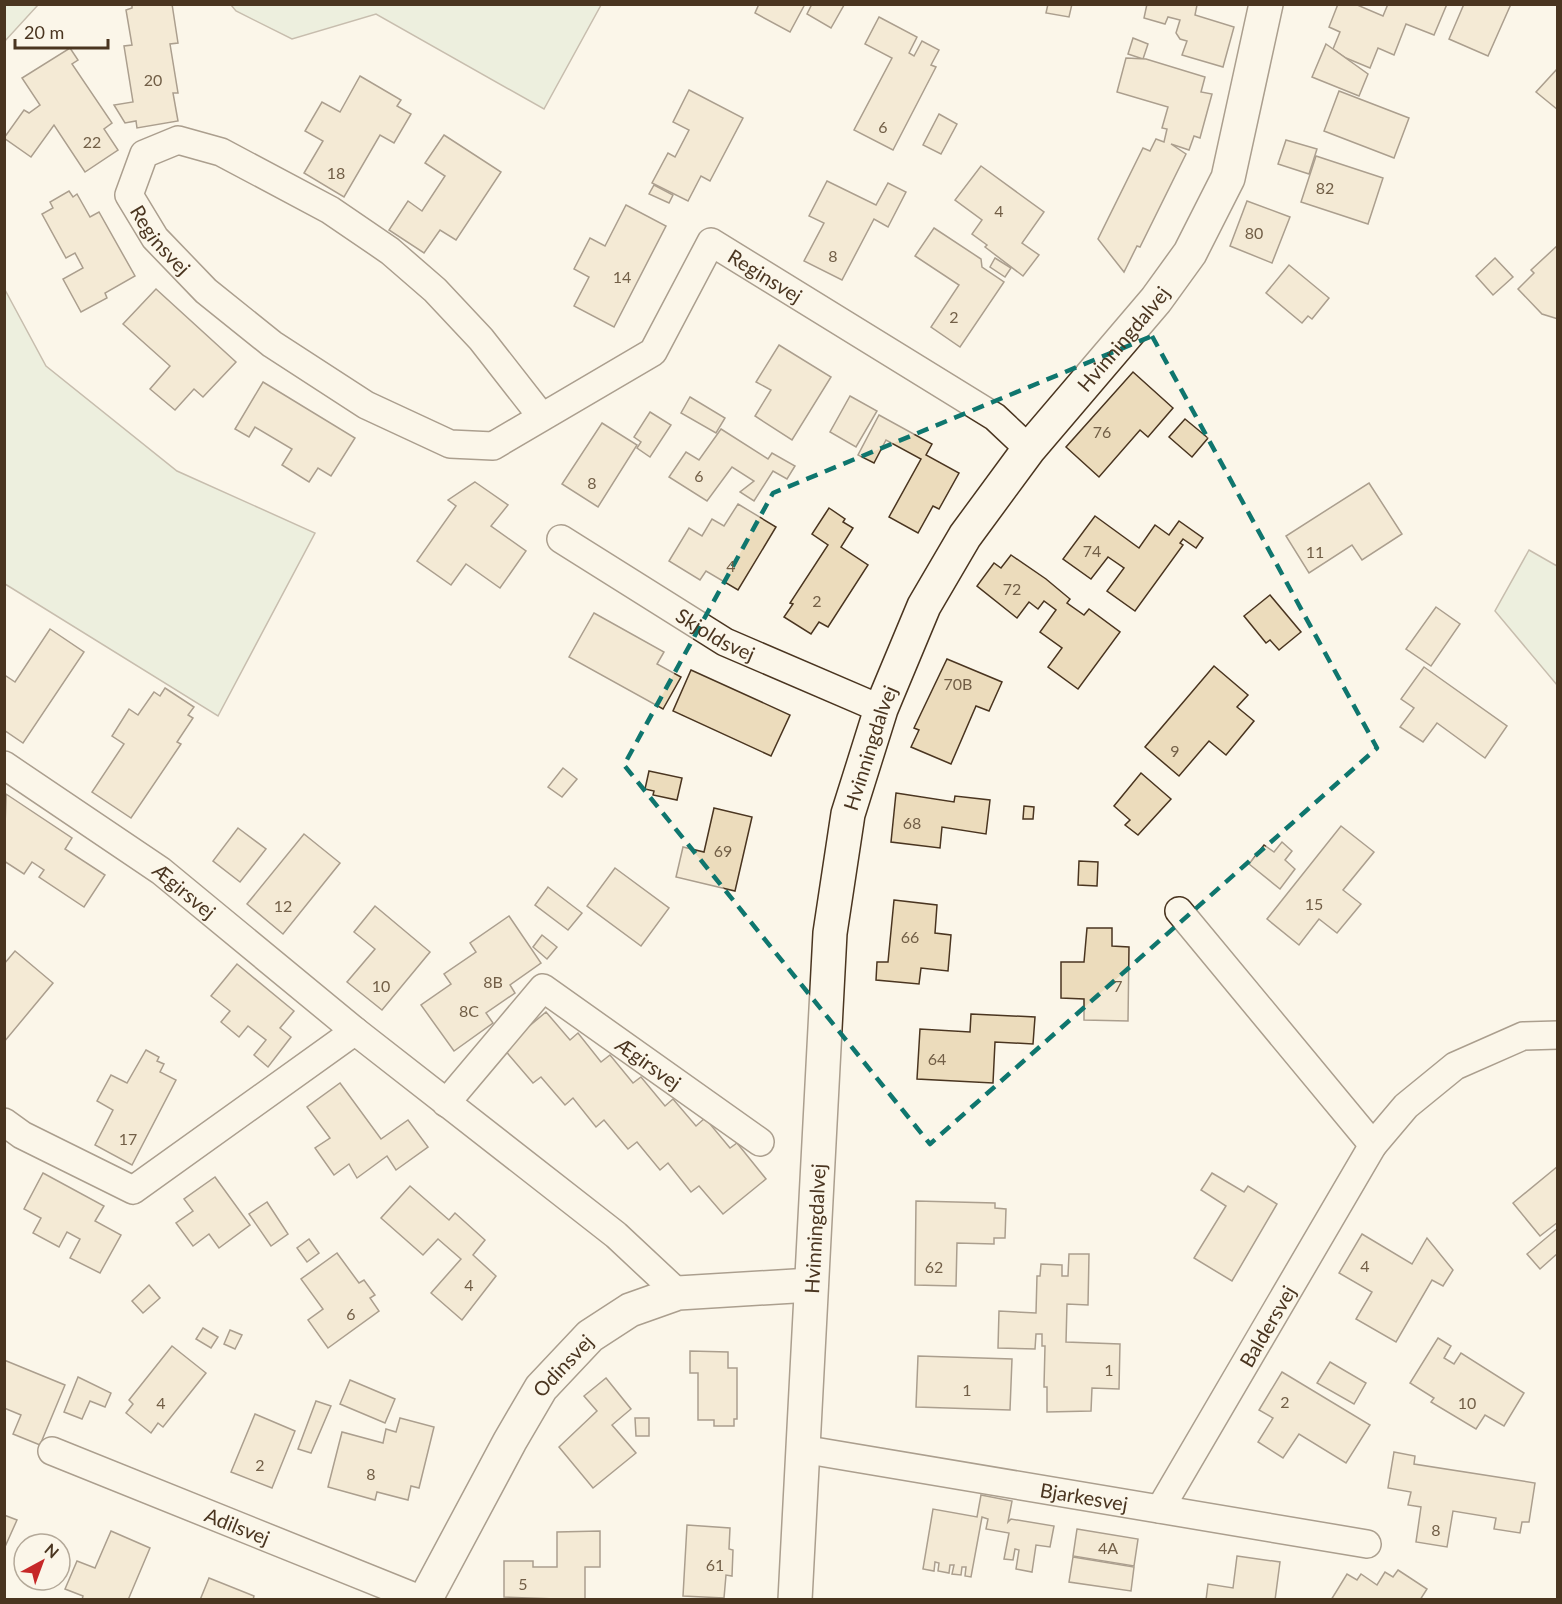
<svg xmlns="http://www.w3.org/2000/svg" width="1562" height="1604" font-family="Lato,sans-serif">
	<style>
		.green { fill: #dce7d0; stroke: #887966; stroke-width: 1.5 }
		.building { fill: #ecdcbc; stroke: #4a3520; stroke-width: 1.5 }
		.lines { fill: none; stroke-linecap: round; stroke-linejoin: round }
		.street-casing { stroke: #4a3520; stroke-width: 30 }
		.secondary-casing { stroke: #4a3520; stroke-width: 36 }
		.street { stroke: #fbf6e9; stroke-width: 27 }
		.secondary { stroke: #fbf6e9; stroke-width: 33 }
		.marked { fill: none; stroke: #0f766e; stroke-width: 4.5; stroke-dasharray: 12 8; stroke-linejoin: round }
		.labels { text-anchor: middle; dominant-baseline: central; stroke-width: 4.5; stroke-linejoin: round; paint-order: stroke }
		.number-label { font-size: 16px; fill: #725f47 }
		.street-label { font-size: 20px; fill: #4a3520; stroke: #fbf6e9 }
	</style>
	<rect width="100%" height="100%" fill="#fbf6e9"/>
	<g class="green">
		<path d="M5,4L38,5L5,41L4,5Z"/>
		<path d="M231,5H601L544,109L376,14L292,39L236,11Z"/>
		<path d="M4,288L46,366L177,471L315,533L218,716L5,584Z"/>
		<path d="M1529,550L1557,566V685L1495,611Z"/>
	</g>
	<g class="building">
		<path d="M132,4H172L178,43L170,44L178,93H173L178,121L137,128L136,121L125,123L114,105L133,102L124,46L132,45L126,10L132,8Z"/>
		<path d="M759,4H805L790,32L755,13Z"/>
		<path d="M812,4H842L844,5L831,28L807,14Z"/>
		<path d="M1048,4H1072L1069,17L1046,13Z"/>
		<path d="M1147,4H1194L1197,5L1195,15L1234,27L1223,67L1182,55L1187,41L1180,39L1176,33L1180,20L1168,17L1165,24L1144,18Z"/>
		<path d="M1338,4H1355L1383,16L1388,4H1447L1434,35L1406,24L1394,55L1378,48L1370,68L1346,58L1333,49L1340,32L1329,27Z"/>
		<path d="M1464,4H1511L1488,56L1449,39Z"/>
		<path d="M879,17L917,37L909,53L914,56L922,41L939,50L931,65L936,67L893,150L854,130L892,58L865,44Z"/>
		<path d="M1133,38L1148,44L1143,59L1128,54Z"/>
		<path d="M1326,44L1368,74L1359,96L1312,77Z"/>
		<path d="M70,48L78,60L72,64L112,123L104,129L118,150L85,172L54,125L31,157L4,138L24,110L29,113L40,105L22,78Z"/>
		<path d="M1126,58L1146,59L1205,77L1201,92L1212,94L1200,138L1194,136L1189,150L1171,144L1186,154L1140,247L1137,246L1124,272L1098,239L1143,148L1150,151L1156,139L1164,142L1167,129L1162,128L1168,107L1117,92Z"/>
		<path d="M1558,68V110L1536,92Z"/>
		<path d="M360,76L401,100L397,106L411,114L394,143L380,135L344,197L304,173L323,141L305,131L322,102L340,112Z"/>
		<path d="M689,90L743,118L710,181L701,176L688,201L652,183L668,153L675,157L689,130L673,122Z"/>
		<path d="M1339,91L1409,118L1394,158L1324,131Z"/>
		<path d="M939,114L957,124L941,154L923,145Z"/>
		<path d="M444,135L501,172L456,240L440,230L424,253L389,230L408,201L422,211L445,176L425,163Z"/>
		<path d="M1286,140L1317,149L1309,174L1278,164Z"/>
		<path d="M1316,156L1383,178L1368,224L1301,202Z"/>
		<path d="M981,166L1044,212L1022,243L1039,255L1023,276L985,247L987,245L972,234L982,220L955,200Z"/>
		<path d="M827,181L876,205L888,183L906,192L888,227L874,219L842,280L804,261L824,223L809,216Z"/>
		<path d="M654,185L673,195L669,203L649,194Z"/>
		<path d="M69,191L73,197L77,194L90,217L99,212L135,276L105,293L107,298L81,312L63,279L83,268L75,253L66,258L42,214L53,208L50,202Z"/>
		<path d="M1247,201L1290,217L1272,263L1230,246Z"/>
		<path d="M626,205L666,226L614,327L574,306L589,277L574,269L590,238L605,246Z"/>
		<path d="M934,228L981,259L982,267L1004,282L960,347L931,327L959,285L915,256Z"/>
		<path d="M1558,245V319L1542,314L1518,289L1534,273L1531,270Z"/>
		<path d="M995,258L1011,268L1005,277L990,267Z"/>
		<path d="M1495,258L1513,277L1493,295L1476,276Z"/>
		<path d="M1289,265L1329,298L1312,319L1308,316L1302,323L1266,293Z"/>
		<path d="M156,289L236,362L203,397L194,389L175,410L150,389L170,366L123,324Z"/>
		<path d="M779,345L831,377L792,440L755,416L771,390L756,382Z"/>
		<path d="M1133,372L1173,408L1148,437L1140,430L1099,477L1066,447Z"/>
		<path d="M263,382L355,438L331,476L318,468L309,482L282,465L292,449L255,427L249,437L235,429Z"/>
		<path d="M850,396L877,411L856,447L830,432Z"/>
		<path d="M690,397L725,418L716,433L681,413Z"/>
		<path d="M650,412L671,425L650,457L637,448L641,442L634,437Z"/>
		<path d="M879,415L932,444L926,455L959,473L939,509L933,506L918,533L889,517L921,459L886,440L874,463L858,455Z"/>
		<path d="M1185,419L1208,438L1192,457L1169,437Z"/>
		<path d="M602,423L637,445L598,507L562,484Z"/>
		<path d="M721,429L768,459L772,453L795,466L787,479L773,471L754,501L740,492L754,481L732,467L707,501L669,477L686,452L699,460Z"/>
		<path d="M475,482L508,505L491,526L526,551L500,588L466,564L451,585L417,561L456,506L448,500Z"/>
		<path d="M1369,483L1402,534L1362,560L1352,545L1309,573L1286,536Z"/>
		<path d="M738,504L776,527L738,590L706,571L700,580L669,561L689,528L702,536L712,519L724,526Z"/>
		<path d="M829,508L845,519L843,522L853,528L841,547L868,565L828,627L819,622L811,634L784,617L793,604L790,603L828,545L812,534Z"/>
		<path d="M1095,516L1139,548L1155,525L1169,535L1179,521L1203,538L1196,548L1183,539L1180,543L1183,545L1135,611L1107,591L1124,568L1108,557L1091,579L1063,559Z"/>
		<path d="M1011,555L1046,579L1070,599L1067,603L1084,615L1089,609L1120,632L1078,689L1048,667L1062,648L1040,632L1056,610L1044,601L1038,609L1029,602L1017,618L977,586L994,563L1001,568Z"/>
		<path d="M1270,595L1301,632L1279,650L1270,640L1266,643L1244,616Z"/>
		<path d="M1436,607L1460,624L1431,666L1406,649Z"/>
		<path d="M594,613L664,652L657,664L681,677L663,709L569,657Z"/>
		<path d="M50,629L84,652L23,743L4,730V679L6,676L15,682Z"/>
		<path d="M947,659L1002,682L989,711L976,706L951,764L911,747L919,730L914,728Z"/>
		<path d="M1214,666L1248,695L1237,707L1254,721L1226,755L1209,741L1179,776L1145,747Z"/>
		<path d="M1424,667L1507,726L1485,758L1437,723L1423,742L1400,727L1414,708L1401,699Z"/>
		<path d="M691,670L790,715L771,756L673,711Z"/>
		<path d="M165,688L194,707L188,715L193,718L177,742L181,744L131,818L92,792L124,744L112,736L129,709L138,715L154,692L160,696Z"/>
		<path d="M563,768L577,779L562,797L548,787Z"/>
		<path d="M649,771L682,778L677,800L653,795L654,791L645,789Z"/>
		<path d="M1141,773L1171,799L1138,835L1125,825L1130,820L1114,806Z"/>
		<path d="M896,793L954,802L955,796L990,800L986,834L942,827L940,848L891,842Z"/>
		<path d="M6,794L72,838L65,849L105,875L84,907L39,877L44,870L32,862L24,874L4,861Z"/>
		<path d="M1024,806L1034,807L1033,819H1023Z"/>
		<path d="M714,808L752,817L735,891L676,877L683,847L704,852Z"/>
		<path d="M1341,826L1374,852L1343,890L1361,904L1337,933L1319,919L1299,945L1267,919Z"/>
		<path d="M238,828L266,849L240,882L213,861Z"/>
		<path d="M304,834L340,863L283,934L247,904Z"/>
		<path d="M1282,842L1292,851L1285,860L1295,869L1280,889L1249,864L1264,845L1274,852Z"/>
		<path d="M1079,861L1098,862L1097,886L1078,885Z"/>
		<path d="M615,868L669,908L641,946L587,906Z"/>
		<path d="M548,887L582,913L568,930L535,905Z"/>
		<path d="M894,900L937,905L935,933L951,935L948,971L921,968L919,984L876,980L877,962H888Z"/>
		<path d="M375,906L430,952L382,1010L347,982L375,949L354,932Z"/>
		<path d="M509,916L541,963L510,985L515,993L486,1013L493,1023L454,1051L421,1005L451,984L444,974L476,952L470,943Z"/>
		<path d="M1087,928H1112V946L1129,947L1128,1021L1084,1020V999L1061,998V962H1084Z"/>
		<path d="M542,935L557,947L547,959L533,947Z"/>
		<path d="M15,951L53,983L4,1042V964Z"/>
		<path d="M237,964L294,1011L280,1028L291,1037L268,1067L254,1055L266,1040L248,1026L239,1037L221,1022L230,1011L211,996Z"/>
		<path d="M546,1012L570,1040L578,1033L601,1062L610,1055L633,1083L641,1077L665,1106L673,1099L696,1126L705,1118L730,1148L737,1143L766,1179L723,1214L699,1186L691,1192L668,1163L660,1170L637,1142L628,1149L604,1120L596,1127L573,1098L565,1105L541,1077L533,1083L503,1048Z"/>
		<path d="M971,1014L1035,1017L1033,1044L995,1042L993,1083L917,1079L920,1029L970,1032Z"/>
		<path d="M146,1050L159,1057L157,1061L164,1064L160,1072L176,1080L132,1165L95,1145L113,1110L97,1101L111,1075L127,1083Z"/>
		<path d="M340,1083L381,1139L408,1120L428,1147L396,1170L387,1156L357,1178L349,1164L334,1175L315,1148L330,1138L307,1107Z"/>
		<path d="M1558,1166V1222L1540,1236L1513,1203Z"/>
		<path d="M43,1173L104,1206L95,1221L121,1235L100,1273L70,1258L80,1239L67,1232L59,1247L33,1233L41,1218L24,1209Z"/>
		<path d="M1212,1173L1244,1192L1248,1186L1277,1204L1232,1281L1194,1258L1226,1206L1201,1190Z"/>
		<path d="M215,1177L250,1225L219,1248L209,1234L193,1246L176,1223L193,1211L184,1199Z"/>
		<path d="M410,1186L449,1220L455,1213L485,1240L473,1255L496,1276L462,1320L431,1293L461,1259L438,1239L423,1255L381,1218Z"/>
		<path d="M916,1201L995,1203V1208L1006,1209L1005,1238H994V1244L957,1243L956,1286L915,1285Z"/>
		<path d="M267,1202L288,1234L271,1246L249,1214Z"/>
		<path d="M1558,1228V1253L1540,1269L1527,1254Z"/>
		<path d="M1362,1234L1412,1264L1427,1238L1453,1270L1443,1286L1432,1280L1396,1342L1356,1319L1372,1292L1339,1273Z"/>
		<path d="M309,1239L319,1253L307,1262L297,1248Z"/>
		<path d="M337,1253L359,1283L364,1280L375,1295L370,1298L379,1311L328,1348L308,1320L323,1309L301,1279Z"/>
		<path d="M1069,1254H1089L1088,1305L1067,1304L1066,1342L1120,1344L1119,1389L1092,1388L1091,1411L1047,1412V1387H1044L1045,1346H1042V1334H1036L1035,1349L998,1348L999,1311L1036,1313L1037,1276H1040L1041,1264L1062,1265V1276H1068Z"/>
		<path d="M149,1285L160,1298L143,1313L132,1301Z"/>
		<path d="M203,1328L218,1337L211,1348L196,1339Z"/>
		<path d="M230,1330L242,1335L235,1349L224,1344Z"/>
		<path d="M1438,1338L1451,1346L1444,1358L1454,1364L1461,1353L1524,1393L1504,1426L1485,1415L1476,1429L1431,1402L1434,1398L1410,1383Z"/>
		<path d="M172,1346L206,1373L163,1427L158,1423L151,1433L126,1413L133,1404L129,1400Z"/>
		<path d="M690,1351L728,1352V1368H737V1419H734V1426H714V1420H698V1373H690Z"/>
		<path d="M918,1356L1012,1359L1010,1410L916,1407Z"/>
		<path d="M4,1360L65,1385L40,1445L13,1434L21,1415L4,1408Z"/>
		<path d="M1330,1362L1366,1383L1354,1404L1317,1383Z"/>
		<path d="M1282,1372L1370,1425L1346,1463L1299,1434L1283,1458L1258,1442L1273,1418L1259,1410Z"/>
		<path d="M78,1377L111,1393L105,1407L90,1401L82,1419L64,1412Z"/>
		<path d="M606,1378L631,1409L612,1425L636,1453L593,1488L559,1447L597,1411L584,1396Z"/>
		<path d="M350,1380L395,1399L385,1423L340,1404Z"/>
		<path d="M316,1401L331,1406L311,1453L298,1449Z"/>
		<path d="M255,1414L295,1431L272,1488L231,1472Z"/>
		<path d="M400,1418L434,1427L419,1488L411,1486L408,1500L377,1492L375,1500L328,1487L342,1432L383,1443L386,1429L396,1432Z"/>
		<path d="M635,1418H649V1436H636Z"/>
		<path d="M1394,1452L1415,1456L1414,1464L1535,1483L1529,1522H1522L1520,1533L1494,1529L1496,1518L1453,1511L1447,1547L1416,1542L1421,1507L1408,1505L1411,1492L1388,1488Z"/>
		<path d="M981,1495L1012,1501L1008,1522L1011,1519L1054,1526L1050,1547L1036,1545L1032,1572L1016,1569L1019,1550L1015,1549L1013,1560L1004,1559L1009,1533L986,1529L988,1519L982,1517L971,1577L965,1576L966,1567H962L961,1575L952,1574L954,1565H950L949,1573L938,1571L939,1563L935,1562L934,1571L923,1569L933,1509L977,1517Z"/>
		<path d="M4,1515L17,1520L4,1549Z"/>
		<path d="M687,1525L730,1528L729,1549L733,1550L732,1576L726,1575L724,1598L683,1596Z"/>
		<path d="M1077,1529L1138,1539L1134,1566L1073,1556Z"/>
		<path d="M111,1531L150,1548L128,1600H82L83,1596L65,1589L77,1561L95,1568Z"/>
		<path d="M600,1531V1567H585V1600L504,1597V1561H533V1567H557V1532Z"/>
		<path d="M1237,1556L1280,1562L1275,1600H1206L1208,1584L1233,1588Z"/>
		<path d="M1073,1557L1134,1567L1131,1591L1069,1582Z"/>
		<path d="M1398,1570L1427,1589L1420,1600H1331L1347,1574L1357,1580L1361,1574L1377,1585L1385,1572L1393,1577Z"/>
		<path d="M209,1578L254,1596L253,1600H200Z"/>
	</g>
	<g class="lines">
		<g class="street-casing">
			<g id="street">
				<path id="s1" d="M542,417L481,339L435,290L390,251L330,210L221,152L178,140L144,154L129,195L155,238L206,291L272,344L366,405L450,444L493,446L653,352L711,242L995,417L1029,449"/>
				<path id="s2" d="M561,539L725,642L881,709"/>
				<path id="s3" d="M4,765L161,871L355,1031L616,1235L678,1293"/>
				<path d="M1179,911L1373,1145"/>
				<path id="s4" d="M446,1103L543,988L760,1142"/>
				<path d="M4,1122L22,1135L133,1190L355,1031"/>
				<path id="s5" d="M802,1449L1367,1544"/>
				<path id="s6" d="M52,1451L422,1600"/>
				<path id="s7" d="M1160,1509L1373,1145L1406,1106L1455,1066L1523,1036L1558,1035"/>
			</g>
		</g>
		<g class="secondary-casing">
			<g id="secondary">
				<path id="s8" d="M425,1600L510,1441L541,1388L590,1336L630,1310L678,1293L811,1285"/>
				<path id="s9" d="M795,1600L830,933L848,814L881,709L924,606L965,536L1029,449L1156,300L1190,253L1228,178L1266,4"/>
			</g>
		</g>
		<use href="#street" class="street"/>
		<use href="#secondary" class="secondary"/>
	</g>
	<path d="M0 0H1562V1604H0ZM1152,336L1377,748L930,1144L624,765L773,493Z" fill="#fbf6e9" fill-opacity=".55" fill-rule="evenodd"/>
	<path class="marked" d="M1152,336L1377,748L930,1144L624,765L773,493Z"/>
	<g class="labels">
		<g class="number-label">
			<text x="153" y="79">20</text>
			<text x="883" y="126">6</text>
			<text x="92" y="141">22</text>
			<text x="336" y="172">18</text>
			<text x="1325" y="187">82</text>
			<text x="999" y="210">4</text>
			<text x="1254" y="232">80</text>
			<text x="833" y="255">8</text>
			<text x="622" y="276">14</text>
			<text x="954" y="316">2</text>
			<text x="1102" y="431">76</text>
			<text x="699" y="475">6</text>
			<text x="592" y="482">8</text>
			<text x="1092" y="550">74</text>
			<text x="1315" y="551">11</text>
			<text x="731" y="565">4</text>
			<text x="1012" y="588">72</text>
			<text x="817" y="600">2</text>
			<text x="958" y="683">70B</text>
			<text x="1175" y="750">9</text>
			<text x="912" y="822">68</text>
			<text x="723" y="850">69</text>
			<text x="1314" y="903">15</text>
			<text x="283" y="905">12</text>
			<text x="910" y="936">66</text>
			<text x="493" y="981">8B</text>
			<text x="381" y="985">10</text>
			<text x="1118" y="985">7</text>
			<text x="469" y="1010">8C</text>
			<text x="937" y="1058">64</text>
			<text x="128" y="1138">17</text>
			<text x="1365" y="1265">4</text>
			<text x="934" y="1266">62</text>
			<text x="469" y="1284">4</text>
			<text x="351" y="1313">6</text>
			<text x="1109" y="1369">1</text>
			<text x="967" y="1389">1</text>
			<text x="1285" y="1401">2</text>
			<text x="161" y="1402">4</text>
			<text x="1467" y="1402">10</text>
			<text x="260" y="1464">2</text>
			<text x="371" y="1473">8</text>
			<text x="1436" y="1529">8</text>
			<text x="1108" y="1547">4A</text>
			<text x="715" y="1564">61</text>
			<text x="523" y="1583">5</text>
		</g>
		<g class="street-label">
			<text stroke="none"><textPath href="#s1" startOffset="602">Reginsvej</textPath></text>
			<text stroke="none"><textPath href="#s1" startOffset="1377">Reginsvej</textPath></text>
			<text stroke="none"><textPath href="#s9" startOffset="1344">Hvinningdalvej</textPath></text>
			<text stroke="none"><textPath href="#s2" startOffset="182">Skjoldsvej</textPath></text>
			<text stroke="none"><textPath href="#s9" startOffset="858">Hvinningdalvej</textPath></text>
			<text stroke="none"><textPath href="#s3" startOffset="220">Ægirsvej</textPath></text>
			<text stroke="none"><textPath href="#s4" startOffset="280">Ægirsvej</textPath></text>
			<text stroke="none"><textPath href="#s9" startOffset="372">Hvinningdalvej</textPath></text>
			<text stroke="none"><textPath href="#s7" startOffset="212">Baldersvej</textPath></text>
			<text stroke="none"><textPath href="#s8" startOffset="273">Odinsvej</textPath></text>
			<text stroke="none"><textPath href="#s5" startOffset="286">Bjarkesvej</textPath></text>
			<text stroke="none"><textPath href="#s6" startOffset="200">Adilsvej</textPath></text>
		</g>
	</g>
	<rect width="1562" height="1604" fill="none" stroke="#4a3520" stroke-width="12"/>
	<g transform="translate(42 1562) rotate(41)"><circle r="28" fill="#fbf6e9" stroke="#b4a999" stroke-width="1.5"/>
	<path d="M0-4.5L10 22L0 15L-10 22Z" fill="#c62828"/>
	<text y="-9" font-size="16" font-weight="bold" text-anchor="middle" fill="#4a3520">N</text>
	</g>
	<path d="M15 39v9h93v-9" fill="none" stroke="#4a3520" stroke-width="3"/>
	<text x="24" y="39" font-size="18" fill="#4a3520" stroke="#fbf6e9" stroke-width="4.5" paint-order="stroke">20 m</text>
</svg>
